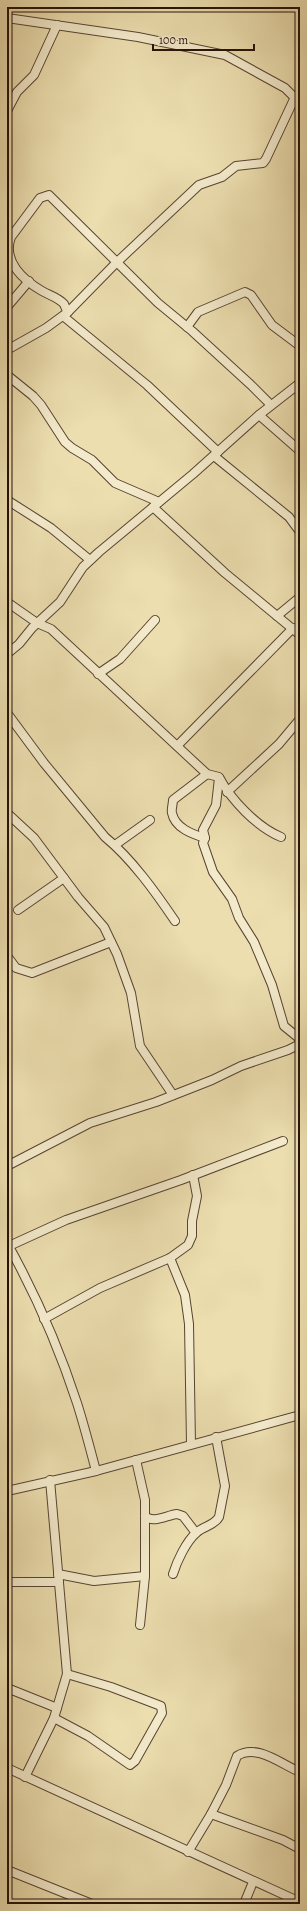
<svg xmlns="http://www.w3.org/2000/svg" width="307" height="1911" font-family="Alegreya,serif">
	<style>
		.lines { fill: none; stroke-linecap: round; stroke-linejoin: round }
		.minor-casing { stroke: #574432; stroke-width: 10 }
		.minor { stroke: #f3eacb; stroke-width: 8 }
	</style>
	<rect width="100%" height="100%" fill="#ecdeaf"/>
	<filter id="stains"><feTurbulence type="fractalNoise" baseFrequency=".005" numOctaves="4"/><feColorMatrix values="0 0 0 0 .2 0 0 0 0 .09 0 0 0 0 .02 0 0 0 .5 -.17"/></filter>
	<radialGradient id="worn" r=".72"><stop offset=".6" stop-color="#630" stop-opacity="0"/><stop offset="1" stop-color="#630" stop-opacity=".3"/></radialGradient>
	<g class="lines">
		<g class="minor-casing">
			<g id="minor">
				<path d="M7,18L138,37L225,55L285,88L300,103"/>
				<path d="M7,111L17,92L34,75L57,25"/>
				<path d="M7,307L29,281"/>
				<path d="M68,312C66,310 65,306 64,304C59,298 49,295 42,291C23,280 2,261 11,237L40,198L49,195L158,303L192,331L251,385L271,405"/>
				<path d="M63,316L147,385L218,452"/>
				<path d="M187,327L198,312L245,292L251,295L272,325L300,346"/>
				<path d="M7,350L46,328L68,312L115,264L199,185L222,177L236,166L263,163L266,159L295,97"/>
				<path d="M7,375L33,396L41,405L65,442L72,448L92,460L115,483L159,502"/>
				<path d="M259,415L300,451"/>
				<path d="M214,456L289,517L300,532"/>
				<path d="M7,500L51,528L90,560"/>
				<path d="M153,507L225,573L300,635"/>
				<path d="M7,602L37,623L51,629L207,774L219,777C231,800 257,827 281,837"/>
				<path d="M277,616L300,597"/>
				<path d="M7,654L19,644L32,628L60,602L83,567L99,552L193,474L259,415L300,383"/>
				<path d="M98,674L120,659L155,620"/>
				<path d="M7,713L44,763L105,837C132,859 156,893 175,921"/>
				<path d="M177,746L293,628"/>
				<path d="M219,778L216,805L203,830L205,838L203,843L213,872L232,899L239,918L254,942L272,985L284,1026L300,1039"/>
				<path d="M227,792L279,744L300,719"/>
				<path d="M7,813L34,838L78,897L104,927L117,954L131,993L140,1046L173,1095"/>
				<path d="M205,838C192,834 175,828 172,813C171,810 173,804 173,800L207,774"/>
				<path d="M115,845L150,820"/>
				<path d="M18,910L64,878"/>
				<path d="M7,956L16,968L32,973L111,942"/>
				<path d="M7,1166L90,1123L156,1102L212,1080L241,1066L288,1050L300,1044"/>
				<path d="M7,1243C35,1293 59,1348 77,1403C84,1425 90,1448 96,1471"/>
				<path d="M9,1246L66,1220L181,1180L283,1141"/>
				<path d="M170,1258L185,1295L189,1324L191,1444"/>
				<path d="M44,1319L100,1288L170,1258L188,1245L192,1236V1221L197,1196L193,1175"/>
				<path d="M136,1460L145,1500V1576L140,1625"/>
				<path d="M7,1491L96,1471L300,1415"/>
				<path d="M145,1516C153,1524 167,1515 177,1514L183,1516L196,1533"/>
				<path d="M58,1574L94,1581L145,1576"/>
				<path d="M173,1574C177,1561 186,1542 196,1533C203,1526 214,1526 219,1517L225,1486L216,1437"/>
				<path d="M7,1582H59"/>
				<path d="M7,1688L57,1708"/>
				<path d="M54,1718L88,1736L130,1765L135,1761L162,1713L161,1706L111,1687L67,1674"/>
				<path d="M7,1768L300,1902"/>
				<path d="M25,1777L54,1718L67,1674L50,1480"/>
				<path d="M211,1814L283,1840L300,1849"/>
				<path d="M188,1852L211,1814L226,1785L237,1756C257,1743 282,1765 300,1772"/>
				<path d="M7,1870L92,1904"/>
				<path d="M244,1904L253,1882"/>
			</g>
		</g>
		<use href="#minor" class="minor"/>
	</g>
	<rect width="307" height="1911" fill="none" stroke="#ecdeaf" stroke-width="24"/>
	<rect x="8" y="8" width="291" height="1895" fill="none" stroke="#251108" stroke-width="2"/>
	<rect x="12" y="12" width="283" height="1887" fill="none" stroke="#251108"/>
	<path d="M153 44v6h101v-6" fill="none" stroke="#251108" stroke-width="2"/>
	<text x="159" y="44" font-size="12" fill="#251108" stroke="#f3eacb" stroke-width="3" paint-order="stroke">100 m</text>
	<rect width="100%" height="100%" filter="url(#stains)"/>
	<rect width="100%" height="100%" fill="url(#worn)"/>
</svg>
